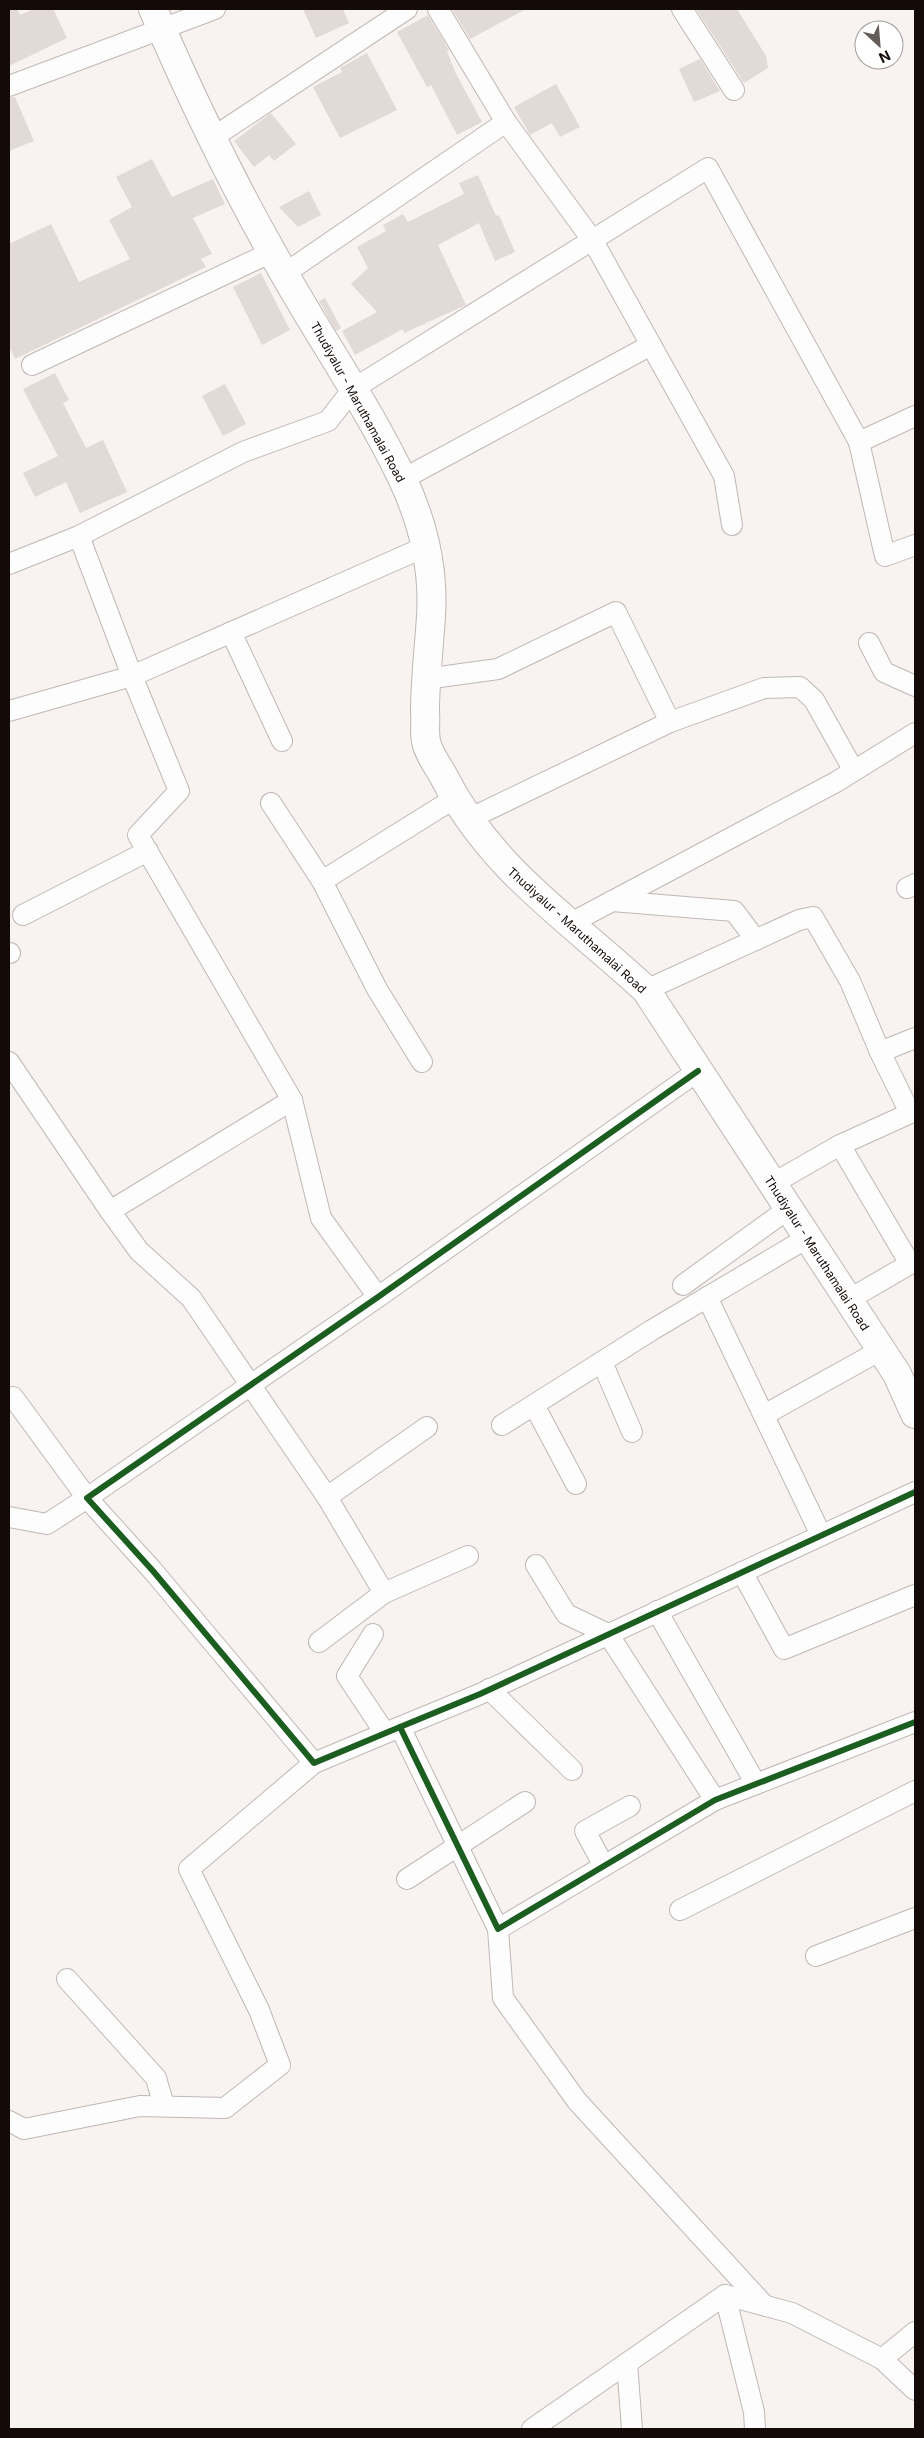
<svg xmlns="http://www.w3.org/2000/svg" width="924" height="2438" font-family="Inter,sans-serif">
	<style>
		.building { fill: #e1dad7 }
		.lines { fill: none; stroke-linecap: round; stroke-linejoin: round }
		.minor-casing { stroke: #bfb8b5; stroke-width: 22 }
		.secondary-casing { stroke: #bfb8b5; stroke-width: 30 }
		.minor { stroke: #fefdfd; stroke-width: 20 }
		.secondary { stroke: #fefdfd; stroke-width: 28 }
		.cycleway-casing { stroke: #fff; stroke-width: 9 }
		.cycleway { stroke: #1b5e20; stroke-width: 6 }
		.labels { text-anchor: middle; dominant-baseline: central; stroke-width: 4; stroke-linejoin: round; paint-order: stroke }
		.street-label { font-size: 12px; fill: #140b08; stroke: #fff }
	</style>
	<rect width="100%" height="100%" fill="#f8f2f0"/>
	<g class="building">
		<path d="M9,9H17L20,15L34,9H53L67,38L9,66Z"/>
		<path d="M303,9H343L349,23L316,38Z"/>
		<path d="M452,9H526L470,39Z"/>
		<path d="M696,9H737L766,56L768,68L744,83Z"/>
		<path d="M428,15L449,50L447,51L455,72L482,122L457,135L431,85L427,87L397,32Z"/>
		<path d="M367,53L397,110L340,138L313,87L342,72L340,68Z"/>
		<path d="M700,59L720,91L694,102L679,69Z"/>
		<path d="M556,84L580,127L560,137L552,123L530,135L514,107Z"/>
		<path d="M15,97L34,141L9,151V98Z"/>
		<path d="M271,113L296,144L274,161L269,155L254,167L234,141Z"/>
		<path d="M152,159L172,197L213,179L225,204L193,218L212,254L201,259L206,267L15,359L9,346V244L51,224L79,282L130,259L109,220L132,207L116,177Z"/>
		<path d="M478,175L496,216L499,215L515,252L495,261L479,223L438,245L466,305L404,333L403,329L355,355L342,331L377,312L351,284L368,268L357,247L386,231L383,225L403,214L408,222L464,194L459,183Z"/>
		<path d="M309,191L321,215L298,227L279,207Z"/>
		<path d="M261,273L290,330L262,345L233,287Z"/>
		<path d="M325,298L341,328L336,331L319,301Z"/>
		<path d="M55,373L69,400L63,403L86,448L103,440L127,492L80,513L66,482L35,497L23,473L58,456L23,389Z"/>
		<path d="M225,384L246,424L223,436L202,396Z"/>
	</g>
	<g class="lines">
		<g class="minor-casing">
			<g id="minor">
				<path d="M438,9L506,122L593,241L724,476L732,525"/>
				<path d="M682,9L734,90"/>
				<path d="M9,86L215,9"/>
				<path d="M212,138L407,9"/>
				<path d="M284,274L506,122"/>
				<path d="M32,365L272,252"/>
				<path d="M859,442L885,556L915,545"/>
				<path d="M403,479L651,345"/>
				<path d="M79,536L243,452L328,421L353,389L708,168L859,442L915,416"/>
				<path d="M9,564L79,536L132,676L9,711"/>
				<path d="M231,632L282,741"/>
				<path d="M869,643L884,672L915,686"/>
				<path d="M425,679L498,669L616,612L670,722"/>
				<path d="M271,803L322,881L377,989L422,1062"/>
				<path d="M469,819L670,722L764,688L800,687L814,700L854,771"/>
				<path d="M322,881L455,798"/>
				<path d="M907,888L915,884"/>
				<path d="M612,901L734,911L756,940"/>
				<path d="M23,915L148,851"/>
				<path d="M569,924L836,782L915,733"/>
				<path d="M9,953H10"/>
				<path d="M646,990L799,920L813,917L850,981L880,1052L915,1038"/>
				<path d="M880,1052L910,1113"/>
				<path d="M9,1062L110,1211L292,1100"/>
				<path d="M840,1145L910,1264"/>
				<path d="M772,1184L840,1145L915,1111"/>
				<path d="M110,1211L139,1251L191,1298L327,1497L384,1593"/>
				<path d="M683,1285L788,1209"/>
				<path d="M378,1297L321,1218L292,1100L138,835L179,791L132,676L427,546"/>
				<path d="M707,1297L821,1535"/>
				<path d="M848,1300L915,1261"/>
				<path d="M602,1362L632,1432"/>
				<path d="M534,1405L576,1484"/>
				<path d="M764,1415L881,1350"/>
				<path d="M502,1425L652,1330L807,1238"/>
				<path d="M915,1492L480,1694L400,1727L498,1929L715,1800L915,1722"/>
				<path d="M327,1497L427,1427"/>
				<path d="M9,1517L47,1524L87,1498L13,1397"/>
				<path d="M536,1565L566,1614L608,1634L715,1800"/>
				<path d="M742,1572L784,1649L915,1595"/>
				<path d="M657,1611L756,1784"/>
				<path d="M373,1634L347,1676L385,1733"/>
				<path d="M319,1642L384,1593L468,1556"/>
				<path d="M489,1689L572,1770"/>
				<path d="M400,1727L314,1763L153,1571L87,1498L378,1297L698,1071"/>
				<path d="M604,1866L585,1831L630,1806"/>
				<path d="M407,1879L525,1802"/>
				<path d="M680,1910L915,1791"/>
				<path d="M498,1929L503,1998L577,2101L764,2305"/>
				<path d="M816,1956L915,1918"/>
				<path d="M67,1979L156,2078L164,2106"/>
				<path d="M9,2121L24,2129L140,2106L225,2108L280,2065L259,2010L189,1869L314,1763"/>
				<path d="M725,2295L754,2412L755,2429"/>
				<path d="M882,2359L915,2390"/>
				<path d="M627,2363L632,2429"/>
				<path d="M532,2429L725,2295L792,2313L882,2359L915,2332"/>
			</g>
		</g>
		<g class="secondary-casing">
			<path id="secondary" d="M153,9C192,100 235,189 285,275C323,342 368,407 402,478C422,520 434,568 431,616C429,648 425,680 425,712C426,721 424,732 426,741C428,753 438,766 444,777C491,870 572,921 646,990L897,1374L915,1414"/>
		</g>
		<use href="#minor" class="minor"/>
		<use href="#secondary" class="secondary"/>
		<g class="cycleway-casing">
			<g id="cycleway">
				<path d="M915,1492L480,1694L400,1727L498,1929L715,1800L915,1722"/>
				<path d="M400,1727L314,1763L153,1571L87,1498L378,1297L698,1071"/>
			</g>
		</g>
		<use href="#cycleway" class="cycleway"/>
	</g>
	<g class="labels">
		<g class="street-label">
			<text transform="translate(358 402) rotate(61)">Thudiyalur - Maruthamalai Road</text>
			<text transform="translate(577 930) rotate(42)">Thudiyalur - Maruthamalai Road</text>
			<text transform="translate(817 1253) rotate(57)">Thudiyalur - Maruthamalai Road</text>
		</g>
	</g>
	<rect width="924" height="2438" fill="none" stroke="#140b08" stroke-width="20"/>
	<g transform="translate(879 45) rotate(154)"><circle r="24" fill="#ffffff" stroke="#a19d9c"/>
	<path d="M0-4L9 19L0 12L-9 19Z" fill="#645c59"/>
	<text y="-8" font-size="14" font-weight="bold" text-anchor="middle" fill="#140b08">N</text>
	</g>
</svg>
